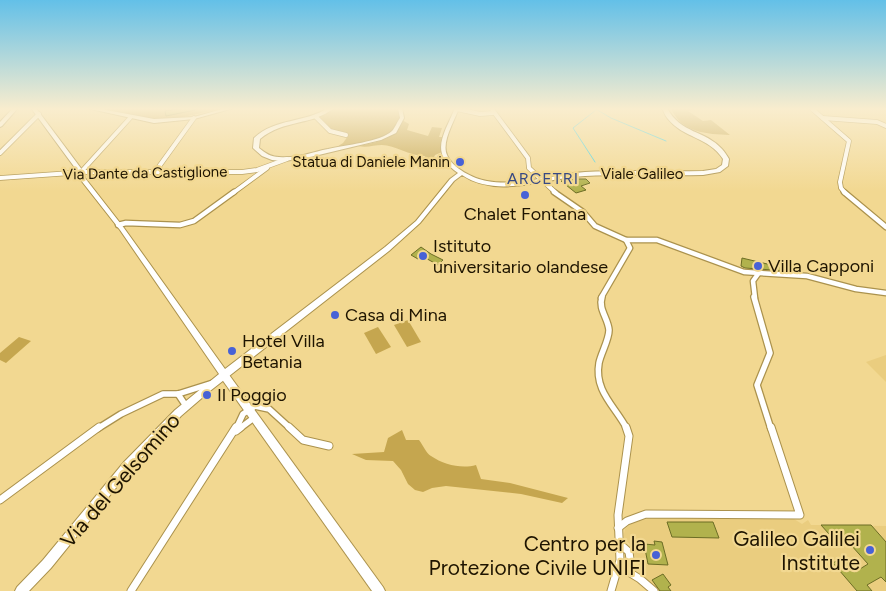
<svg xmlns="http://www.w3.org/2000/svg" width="886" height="591" font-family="Figtree,sans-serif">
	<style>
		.built { fill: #eacd7f }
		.green { fill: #c5a64f }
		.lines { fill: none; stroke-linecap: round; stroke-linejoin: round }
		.stream { stroke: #3dd2e8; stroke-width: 1 }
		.building { fill: #b1b24d; stroke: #6c6d25 }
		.street-far3-casing { stroke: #ab924d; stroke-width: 5.5 }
		.street-far2-casing { stroke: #ab924d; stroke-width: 7 }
		.street-far1-casing { stroke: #ab924d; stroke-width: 8 }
		.street-casing { stroke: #ab924d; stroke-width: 9 }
		.secondary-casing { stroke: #ab924d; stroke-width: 2 }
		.primary-casing { stroke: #ab924d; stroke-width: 2 }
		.street-far3 { stroke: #fff; stroke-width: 4 }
		.street-far2 { stroke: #fff; stroke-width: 4.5 }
		.street-far1 { stroke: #fff; stroke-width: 5.5 }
		.street { stroke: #fff; stroke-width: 7 }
		.secondary { fill: #fff; fill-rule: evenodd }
		.primary { fill: #fff; fill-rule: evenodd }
		.poi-dot { fill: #4862d6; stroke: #f2d891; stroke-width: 2 }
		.labels { text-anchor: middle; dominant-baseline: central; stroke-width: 4.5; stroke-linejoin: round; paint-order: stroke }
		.far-poi-label { font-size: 15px; fill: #1e1400; stroke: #f2d891; text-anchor: end }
		.far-street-label { font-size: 15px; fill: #1e1400; stroke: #f2d891 }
		.far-neighbourhood-label { font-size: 16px; letter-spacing: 1px; fill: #384983; stroke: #f2d891 }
		.poi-label { font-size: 18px; fill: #1e1400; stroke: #f2d891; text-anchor: start }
		.near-street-label { font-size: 21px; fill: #1e1400; stroke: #f2d891 }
		.near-poi-label { font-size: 21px; fill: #1e1400; stroke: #f2d891; text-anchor: end }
	</style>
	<rect width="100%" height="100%" fill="#f2d891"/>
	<g class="built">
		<path d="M886,355V382L866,362Z"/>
		<path d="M663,517L794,519L802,524L808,520L811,525H821L886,526V591H656L646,582L629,543L624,540V534L625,529L632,523L647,519Z"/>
	</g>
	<g class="green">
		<path d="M96,108H225L183,117L155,119Z"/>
		<path d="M335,108H398C409,141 356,145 335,148L343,143L348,136L329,131L316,118Z"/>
		<path d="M671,108H698L688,111L703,121L711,120L730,135C707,134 681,133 671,108Z"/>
		<path d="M402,120L409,124L407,130L428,136L432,127L442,128L439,137H444L442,152L435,155L431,163L424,162L425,156C409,156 395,145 382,145C374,145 367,148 358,146C375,143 398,139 402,120Z"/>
		<path d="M408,320L421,342L407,347L394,325Z"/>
		<path d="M378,327L391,347L376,354L364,333Z"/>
		<path d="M19,337L31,341L6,363L0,360V353Z"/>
		<path d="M402,430L406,440H419C423,445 426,453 431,456C444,465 462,469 476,465L481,479L510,483L568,498L562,503L521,494L446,486L432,488L423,492L415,490L408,484L401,470L393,461L366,460L352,454L384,452L388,438Z"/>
	</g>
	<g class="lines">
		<g class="stream">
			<path d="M594,108L611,118L666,141"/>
			<path d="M595,162L573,128L596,110"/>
		</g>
	</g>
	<g class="building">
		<path d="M185,108H195V110L166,116L165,111Z"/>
		<path d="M578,179H586L590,183L581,186L586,190L576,193L561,181Z"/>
		<path d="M421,247L431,254L443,260L438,265L422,256L418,259L411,255Z"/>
		<path d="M742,258L784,268L785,271L745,268L741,266Z"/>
		<path d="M667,522H713L719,538L672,537Z"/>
		<path d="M821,525H871L886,542V582L881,577L867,585L872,591H857L833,563L843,557L855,572L868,564L842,535L829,534Z"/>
		<path d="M654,541L662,542L668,565L648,564L644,544L655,545Z"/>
		<path d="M663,574L671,585L668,587L671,591H660L652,580Z"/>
	</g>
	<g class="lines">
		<g class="street-far3-casing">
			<g id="street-far3">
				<path d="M491,108L528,158L529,168L556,193"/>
				<path d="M811,108L849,141L840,182L841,188L845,193"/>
				<path d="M457,109L480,114L493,113"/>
				<path d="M316,117L330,131L346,135"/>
				<path d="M823,118L877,122L886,126"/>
				<path d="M0,153L39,114"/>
				<path d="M81,172L130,118"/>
				<path d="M155,172L194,118"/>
				<path d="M0,178L85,172H242L257,170L287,159"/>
				<path d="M233,193L267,168"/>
			</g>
		</g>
		<g class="street-far2-casing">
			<g id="street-far2">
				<path d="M554,192L583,212L595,226L626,240L630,248L601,298"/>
				<path d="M844,192L886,227"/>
				<path d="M118,225L126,223L180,225L194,221L234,192"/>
				<path d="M626,240H657L744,272L807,276L856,289L886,293"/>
				<path d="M755,298L753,281L758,274"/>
			</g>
		</g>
		<g class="street-far1-casing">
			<g id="street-far1">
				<path d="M602,297C598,309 608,318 609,330C609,340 601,353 599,363C594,391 615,406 627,429"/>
				<path d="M754,297L770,353L757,385L771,429"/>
				<path d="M178,394L186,406"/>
				<path d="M97,429L121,414L163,394H178L213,383"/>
				<path d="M236,429L243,414L255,406L269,409L291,429"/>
				<path d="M239,429L255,417"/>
			</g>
		</g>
		<g class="street-casing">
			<g id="street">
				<path d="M289,427L303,440L329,446"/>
				<path d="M236,431L241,427"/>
				<path d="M0,500L99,427"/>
				<path d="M618,528L627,521L646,514L800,515L771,427"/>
				<path d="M620,544L629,552L630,559L626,571"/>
				<path d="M619,566L640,579L654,591"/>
				<path d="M131,591L236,427"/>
				<path d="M611,591L620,560L618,515L629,436L626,427"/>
			</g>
		</g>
		<g class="secondary-casing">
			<path id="secondary" d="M224,371L227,372L383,587L385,591H372L221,378L220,375L221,372Z"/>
		</g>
		<g class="primary-casing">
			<g id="primary">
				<path d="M13,108H18L2,126L0,127V122Z"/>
				<path d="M31,108H36L83,171L85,178L124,228L225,369L385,247L416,221L450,179L458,173C428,153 445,133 455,108H459C455,120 441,142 447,155C452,168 474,179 487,181C520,187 553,174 585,172C624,170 664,172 703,171L716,169L722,165L723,159C709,137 683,138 668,119C665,116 664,112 662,108H667C681,134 705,130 722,149C725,152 727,156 729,159L728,166L720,172L703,175C664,176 624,174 585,176C545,178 498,199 462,175L454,181L420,223L389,251L210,391L181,416L132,468L51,568L29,591H15L17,587L43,560L124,462L175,410L219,374L120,230L80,179L78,172Z"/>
				<path d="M86,108H96L154,119L194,117L226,108H234L194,119L154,123Z"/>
				<path d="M328,108H334C312,126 284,119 260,139L259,148C265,153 271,157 279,157C296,159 312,152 328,149C345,145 380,142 392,131C395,128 397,122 400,118L398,108H402L404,118L396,133L381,140L302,159L282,161L272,160L262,156L253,148L254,138C275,118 305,123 328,108Z"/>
			</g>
		</g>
		<use href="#street-far3" class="street-far3"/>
		<use href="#street-far2" class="street-far2"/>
		<use href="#street-far1" class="street-far1"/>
		<use href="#street" class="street"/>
		<use href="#secondary" class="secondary"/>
		<use href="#primary" class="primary"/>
	</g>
	<linearGradient id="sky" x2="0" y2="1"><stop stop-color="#63c0e8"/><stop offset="0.57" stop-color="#f9edce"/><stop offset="1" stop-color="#f9edce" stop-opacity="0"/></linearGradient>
	<rect width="886" height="191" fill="url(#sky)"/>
	<g class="poi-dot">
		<circle cx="460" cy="162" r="5"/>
		<circle cx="525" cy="195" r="5"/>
		<circle cx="423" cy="256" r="5"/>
		<circle cx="758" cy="266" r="5"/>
		<circle cx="335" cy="315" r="5"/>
		<circle cx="232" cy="351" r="5"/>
		<circle cx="207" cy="395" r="5"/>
		<circle cx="870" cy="550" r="5"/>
		<circle cx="656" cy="555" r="5"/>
	</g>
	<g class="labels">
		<g class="far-poi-label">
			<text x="450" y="162">Statua di Daniele Manin</text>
		</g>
		<g class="far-street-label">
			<text transform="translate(145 173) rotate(-1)">Via Dante da Castiglione</text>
			<text x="642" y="174">Viale Galileo</text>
		</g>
		<g class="far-neighbourhood-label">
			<text x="543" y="178">ARCETRI</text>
		</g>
		<g class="poi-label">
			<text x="525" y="214" text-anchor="middle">Chalet Fontana</text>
			<text x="433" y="246">Istituto<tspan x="433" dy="21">universitario olandese</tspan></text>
			<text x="768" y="266">Villa Capponi</text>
			<text x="345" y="315">Casa di Mina</text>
			<text x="242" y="341">Hotel Villa<tspan x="242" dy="21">Betania</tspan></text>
			<text x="217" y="395">Il Poggio</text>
		</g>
		<g class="near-street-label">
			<text transform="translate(120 480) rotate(-49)">Via del Gelsomino</text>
		</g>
		<g class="near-poi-label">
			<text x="860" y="538">Galileo Galilei<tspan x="860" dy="24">Institute</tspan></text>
			<text x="646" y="543">Centro per la<tspan x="646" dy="24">Protezione Civile UNIFI</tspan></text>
		</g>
	</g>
</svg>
